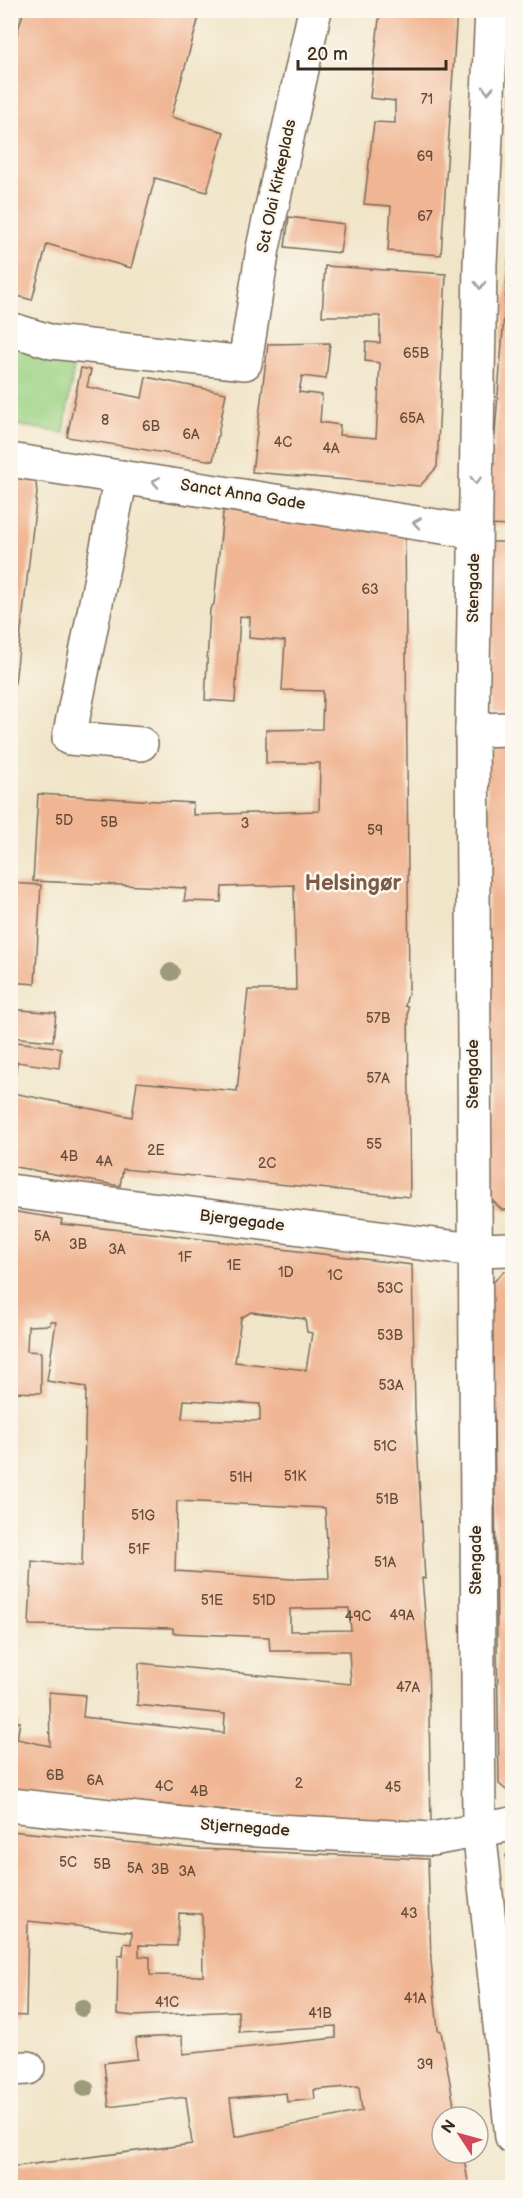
<svg xmlns="http://www.w3.org/2000/svg" width="523" height="2198" font-family="'Balsamiq Sans',sans-serif">
	<style>
		.green { fill: #9cd284; stroke: #6c7e51; stroke-width: 1.5 }
		.building { fill: #f0b593; fill-rule: evenodd }
		.lines { fill: none; stroke-linecap: round; stroke-linejoin: round }
		.minor-casing { stroke: #7b6b5a; stroke-width: 36 }
		.minor { stroke: #fff; stroke-width: 33 }
		.tree { fill: #9d9a7c }
		.oneway { stroke: #a79f9a }
		.labels { text-anchor: middle; dominant-baseline: central; stroke-width: 5; stroke-linejoin: round; paint-order: stroke }
		.number-label { font-size: 14px; fill: #684d3b }
		.street-label { font-size: 16px; fill: #3b2a1e; stroke: #fbf7ec }
		.district-label { font-size: 22px; font-weight: bold; fill: #7a5b47; stroke: #fbf7ec }
	</style>
	<rect width="100%" height="100%" fill="#fbf7ec"/>
	<filter id="ink" filterUnits="userSpaceOnUse"><feTurbulence type="fractalNoise" baseFrequency=".0167" numOctaves="2"/><feDisplacementMap in="SourceGraphic" scale="12" xChannelSelector="R" yChannelSelector="G"/><feConvolveMatrix kernelMatrix="1 2 1 2 8 2 1 2 1" color-interpolation-filters="sRGB"/></filter>
	<filter id="wash" filterUnits="userSpaceOnUse"><feTurbulence type="fractalNoise" baseFrequency=".008" numOctaves="4" result="noise"/><feDisplacementMap in="SourceGraphic" scale="24" xChannelSelector="R" yChannelSelector="G"/><feGaussianBlur stdDeviation="1.35" result="paint"/><feColorMatrix in="noise" values="0 0 0 0 0 0 0 0 0 0 0 0 0 0 0 0 0 1.4 0 .05"/><feComposite in="paint" operator="in"/></filter>
	<g filter="url(#wash)">
		<rect width="100%" height="100%" fill="#f1e5c9"/>
		<g class="green">
			<path d="M11,11H24L11,56Z"/>
			<path d="M11,348L74,365L64,433L11,424Z"/>
		</g>
		<g id="blocks">
			<g class="building">
				<path d="M24,10H201L171,117L224,132L207,192L155,178L131,268L47,244L32,300L10,294V56Z"/>
				<path d="M380,10H457L441,255L388,251L391,206L364,204L374,122L395,123V101L370,98Z"/>
				<path d="M510,10H512V526L488,525L510,238Z"/>
				<path d="M289,217L344,224L340,253L285,247Z"/>
				<path d="M325,266L446,274L437,467L420,486L252,472L268,344L330,343L326,379L302,376L299,392L322,395L320,422L340,425L339,435L376,438L380,363L365,361L366,342L380,343V316H322Z"/>
				<path d="M81,368L91,370L87,387L142,398L146,377L226,393L213,461L67,437Z"/>
				<path d="M10,473L25,475L36,482L37,493L15,683H10Z"/>
				<path d="M224,503L405,528L409,989L405,1006L408,1007L410,1197L123,1169L120,1186L10,1166V1041L61,1048L59,1068L17,1062L13,1093L132,1117L137,1082L237,1091L248,990H296L294,885L222,887L221,902L184,901L186,888L33,881L38,794L193,803V815L319,811L320,763H266V730L322,729L323,691L282,690L285,641L249,638L250,617L240,616L235,702L205,700L210,609L214,604Z"/>
				<path d="M491,542H512V712L489,713Z"/>
				<path d="M512,743V1210H502L491,1199L487,744Z"/>
				<path d="M10,883L41,885L35,984L10,982Z"/>
				<path d="M10,1009L56,1013L53,1041L10,1037Z"/>
				<path d="M10,1211L62,1219L61,1224L152,1233L412,1265L415,1409L425,1579L422,1578L428,1650L431,1825L215,1810L10,1789V1721L20,1722L17,1739L50,1746L49,1692L85,1695L83,1717L224,1733L225,1714L137,1705L139,1663L351,1684L349,1651H270L269,1637L173,1633V1628L29,1625L32,1561L82,1566L86,1387L47,1381L56,1322L50,1321V1325L28,1326L27,1351L41,1352V1393L10,1392ZM251,1312L305,1319L307,1332L312,1333L306,1370L235,1362L241,1318ZM184,1400L260,1404V1421L182,1419ZM177,1501L325,1508L329,1578L292,1579L175,1571ZM349,1608L351,1630L290,1631V1609Z"/>
				<path d="M504,1271H512V1795L499,1784L494,1419L485,1291Z"/>
				<path d="M10,1831L200,1849L428,1859L431,1961L438,2030L441,2031L456,2117H442V2153H463L469,2187H10V2167L192,2144L186,2097L109,2107L104,2063L137,2059L136,2038L182,2036L183,2054L336,2038V2026L239,2032L238,2011L134,2016L117,2014L118,1955L123,1956L124,1943L131,1944L132,1932L28,1921L26,2016L10,2015ZM179,1913L202,1914L203,1976L150,1975V1957L139,1956V1945L177,1946ZM359,2086L362,2111L235,2137L230,2098L286,2093L287,2102L315,2099L314,2090Z"/>
				<path d="M512,1854V1908H511L506,1855Z"/>
			</g>
		</g>
	</g>
	<g filter="url(#ink)">
		<use href="#blocks" fill-opacity="0" stroke="#7b6b5a" stroke-width="1.5"/>
		<g class="lines">
			<g class="minor-casing">
				<g id="minor">
					<path d="M492,10L480,264L472,730L479,1829L512,2137"/>
					<path d="M10,329L52,342L245,363L263,248L315,10"/>
					<path d="M10,460L475,532"/>
					<path d="M121,477L69,738L141,744"/>
					<path d="M472,730L512,729"/>
					<path d="M10,1191L474,1250L512,1249"/>
					<path d="M10,1805L219,1828L432,1839L512,1824"/>
					<path d="M10,2069L28,2068"/>
				</g>
			</g>
			<use href="#minor" class="minor"/>
		</g>
		<g class="tree">
			<circle cx="171" cy="972" r="9"/>
			<circle cx="82" cy="2008" r="9"/>
			<circle cx="85" cy="2088" r="9"/>
		</g>
		<defs><path id="oneway-chevron" d="M-2-3.5L2.5 0L-2 3.5" fill="none" stroke-width="1.6" stroke-linecap="round" stroke-linejoin="round" transform="scale(1.5)"/></defs>
		<g class="oneway">
			<use href="#oneway-chevron" transform="translate(488 90) rotate(93)"/>
			<use href="#oneway-chevron" transform="translate(480 285) rotate(91)"/>
			<use href="#oneway-chevron" transform="translate(476 480) rotate(91)"/>
			<use href="#oneway-chevron" transform="translate(156 482) rotate(-171)"/>
			<use href="#oneway-chevron" transform="translate(417 523) rotate(-171)"/>
		</g>
	</g>
	<g class="labels">
		<g class="number-label">
			<text x="427" y="99">71</text>
			<text x="425" y="156">69</text>
			<text x="425" y="216">67</text>
			<text x="416" y="353">65B</text>
			<text x="412" y="418">65A</text>
			<text x="105" y="420">8</text>
			<text x="151" y="426">6B</text>
			<text x="191" y="434">6A</text>
			<text x="283" y="442">4C</text>
			<text x="331" y="448">4A</text>
			<text x="370" y="589">63</text>
			<text x="64" y="820">5D</text>
			<text x="109" y="822">5B</text>
			<text x="245" y="823">3</text>
			<text x="375" y="830">59</text>
			<text x="378" y="1018">57B</text>
			<text x="378" y="1078">57A</text>
			<text x="374" y="1144">55</text>
			<text x="156" y="1150">2E</text>
			<text x="69" y="1156">4B</text>
			<text x="104" y="1161">4A</text>
			<text x="267" y="1163">2C</text>
			<text x="42" y="1236">5A</text>
			<text x="78" y="1244">3B</text>
			<text x="117" y="1249">3A</text>
			<text x="185" y="1257">1F</text>
			<text x="234" y="1265">1E</text>
			<text x="286" y="1272">1D</text>
			<text x="335" y="1275">1C</text>
			<text x="390" y="1288">53C</text>
			<text x="390" y="1335">53B</text>
			<text x="391" y="1385">53A</text>
			<text x="385" y="1446">51C</text>
			<text x="295" y="1476">51K</text>
			<text x="241" y="1477">51H</text>
			<text x="387" y="1499">51B</text>
			<text x="143" y="1515">51G</text>
			<text x="139" y="1549">51F</text>
			<text x="385" y="1562">51A</text>
			<text x="212" y="1600">51E</text>
			<text x="264" y="1600">51D</text>
			<text x="402" y="1615">49A</text>
			<text x="358" y="1616">49C</text>
			<text x="408" y="1687">47A</text>
			<text x="55" y="1775">6B</text>
			<text x="95" y="1780">6A</text>
			<text x="299" y="1783">2</text>
			<text x="164" y="1786">4C</text>
			<text x="393" y="1787">45</text>
			<text x="199" y="1791">4B</text>
			<text x="68" y="1862">5C</text>
			<text x="102" y="1864">5B</text>
			<text x="135" y="1868">5A</text>
			<text x="160" y="1869">3B</text>
			<text x="187" y="1871">3A</text>
			<text x="409" y="1913">43</text>
			<text x="415" y="1998">41A</text>
			<text x="167" y="2002">41C</text>
			<text x="320" y="2013">41B</text>
			<text x="425" y="2064">39</text>
		</g>
		<g class="street-label">
			<text transform="translate(277 186) rotate(-78)">Sct Olai Kirkeplads</text>
			<text transform="translate(243 495) rotate(9)">Sanct Anna Gade</text>
			<text transform="translate(474 588) rotate(-89)">Stengade</text>
			<text transform="translate(473 1074) rotate(-90)">Stengade</text>
			<text transform="translate(242 1221) rotate(7)">Bjergegade</text>
			<text transform="translate(476 1560) rotate(-90)">Stengade</text>
			<text transform="translate(245 1828) rotate(4)">Stjernegade</text>
		</g>
		<g class="district-label">
			<text x="353" y="883">Helsingør</text>
		</g>
	</g>
	<rect width="523" height="2198" fill="none" stroke="#fbf7ec" stroke-width="36"/>
	<g transform="translate(460 2135) rotate(306)"><circle r="28" fill="#fbf7ec" stroke="#aea59a" stroke-width="1.5"/>
	<path d="M0-4.5L10 22L0 15L-10 22Z" fill="#d1495b"/>
	<text y="-9" font-size="16" font-weight="bold" text-anchor="middle" fill="#3b2a1e">N</text>
	</g>
	<path d="M298 60v9h148v-9" fill="none" stroke="#3b2a1e" stroke-width="3"/>
	<text x="307" y="60" font-size="18" fill="#3b2a1e" stroke="#fbf7ec" stroke-width="4.5" paint-order="stroke">20 m</text>
</svg>
